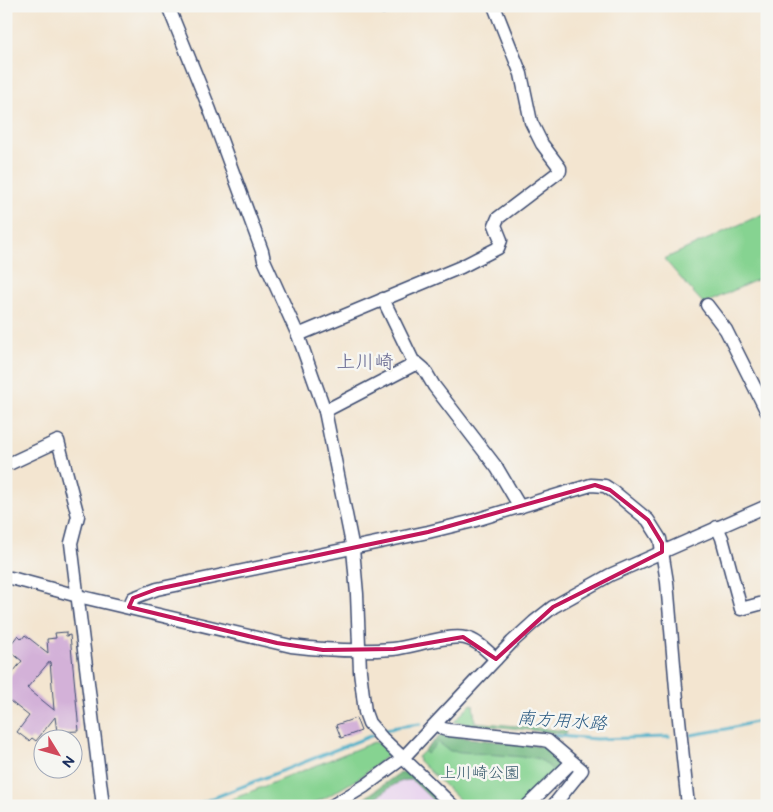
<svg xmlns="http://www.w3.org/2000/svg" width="773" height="812" font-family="'Balsamiq Sans','Klee One',sans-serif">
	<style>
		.built { fill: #e8d2ee }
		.green { fill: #86d391; stroke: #508178 }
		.forest { fill: #6cb57b; stroke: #44726c }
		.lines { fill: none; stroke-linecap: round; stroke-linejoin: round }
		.stream { stroke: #49aec8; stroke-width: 3 }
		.building { fill: #d3b1d8; fill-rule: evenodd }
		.minor-casing { stroke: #3b4a6f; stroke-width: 15 }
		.minor { stroke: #fff; stroke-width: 12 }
		.marked { fill: none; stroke: #c2185b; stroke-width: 4; stroke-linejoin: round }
		.labels { text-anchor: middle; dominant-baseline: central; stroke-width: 5; stroke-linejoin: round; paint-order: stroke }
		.park-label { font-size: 16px; fill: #36586b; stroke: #f6f6f2 }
		.water-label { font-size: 18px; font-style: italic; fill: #2b5b83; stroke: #f6f6f2 }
		.quarter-label { font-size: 19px; fill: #5b5c89; stroke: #f6f6f2 }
	</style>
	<rect width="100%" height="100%" fill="#f6f6f2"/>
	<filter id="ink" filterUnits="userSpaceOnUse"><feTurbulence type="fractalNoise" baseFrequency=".02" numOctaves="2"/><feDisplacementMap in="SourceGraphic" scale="10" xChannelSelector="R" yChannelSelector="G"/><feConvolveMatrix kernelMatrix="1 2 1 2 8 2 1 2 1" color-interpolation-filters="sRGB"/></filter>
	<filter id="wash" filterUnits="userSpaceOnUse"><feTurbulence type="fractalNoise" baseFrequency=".0096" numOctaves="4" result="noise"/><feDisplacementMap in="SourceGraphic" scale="20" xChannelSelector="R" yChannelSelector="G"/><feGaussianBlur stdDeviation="1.12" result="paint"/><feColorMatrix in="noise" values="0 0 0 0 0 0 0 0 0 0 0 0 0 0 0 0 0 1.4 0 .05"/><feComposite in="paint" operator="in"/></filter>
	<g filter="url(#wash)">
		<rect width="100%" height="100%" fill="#f3e5d0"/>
		<path class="built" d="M407,771L447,806H354L398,774Z"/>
		<g class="green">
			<path d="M767,212V275L704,304L692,291L664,259Z"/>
			<path d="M473,704L475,722L566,731L567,734L454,722L470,705Z"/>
			<path d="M441,735L565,762L523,806H466L419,761L418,757Z"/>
			<path d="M374,742L383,745L388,751L387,756L359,778L325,798L307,806H215Z"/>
		</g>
		<g class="forest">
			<path d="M441,735L546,747L565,762L557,774L544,762L536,758L450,751L438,742L427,754L424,751Z"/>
			<path d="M407,771L447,806H439L412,780C389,779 377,806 354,806L398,774Z"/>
		</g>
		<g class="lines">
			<g class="stream">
				<path d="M382,732L396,727L420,724"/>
				<path d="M545,735L596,739L669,737"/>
				<path d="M691,735L726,729L767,719"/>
				<path d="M193,806L373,735"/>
			</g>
		</g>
		<g id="blocks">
			<g class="building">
				<path d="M66,632V636L70,635L79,731L57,732L55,717L36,741L32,738L29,741L17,732L29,716L6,698V681L22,661L7,649L18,635L22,639L25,635L48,653L47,639L56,638L55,633ZM50,661L54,710L27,688Z"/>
				<path d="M356,718L361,731L341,738L336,725Z"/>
			</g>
		</g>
	</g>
	<g filter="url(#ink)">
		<use href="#blocks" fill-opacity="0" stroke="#3b4a6f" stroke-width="1"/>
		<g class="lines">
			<g class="minor-casing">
				<g id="minor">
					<path d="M168,6L210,110L262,251L264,260L298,335L325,411L353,549L357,594L360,671L365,712L369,723L382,738L453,806"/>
					<path d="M383,7L385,6"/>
					<path d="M383,299L415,365"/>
					<path d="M707,305L726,330L767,412"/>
					<path d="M298,335L461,267L498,248L501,240L495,225L498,218L560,171V168L542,144L531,122L521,74L494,6"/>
					<path d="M325,411L417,363L424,369L434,386L497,468L520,507"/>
					<path d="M11,463L58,441L78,516L71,543L103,806"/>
					<path d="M717,527L722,538L741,609L767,602"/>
					<path d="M6,578H11L78,596L291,646C325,650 358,652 393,649C412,647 449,634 465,638C477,640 487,651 496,659"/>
					<path d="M129,607L133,598L157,589L428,532L469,522L591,485L605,486L614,492L648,520L660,539L667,582L677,700L688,806"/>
					<path d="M437,724L443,729L448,730L543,740L548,741L582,770L553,806"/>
					<path d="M332,806L365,786L403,758L512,642L534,622L553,607L610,575L767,506"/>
					<path d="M527,806L572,762"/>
				</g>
			</g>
			<use href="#minor" class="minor"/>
		</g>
	</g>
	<path class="marked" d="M595,485L610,490L648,520L662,543V552L553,607L496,659L463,637L394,649L323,650L277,643L129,607L133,598L157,589L428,532Z"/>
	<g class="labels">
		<g class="park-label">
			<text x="480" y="773">上川崎公園</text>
		</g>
		<g class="water-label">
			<text transform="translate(562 721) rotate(4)">南方用水路</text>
		</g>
		<g class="quarter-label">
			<text x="365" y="362">上川崎</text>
		</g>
	</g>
	<rect width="773" height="812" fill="none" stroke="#f6f6f2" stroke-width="25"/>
	<g transform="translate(58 754) rotate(127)"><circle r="24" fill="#f6f6f2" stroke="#9ea6b7"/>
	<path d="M0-4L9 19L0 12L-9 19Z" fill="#d1495b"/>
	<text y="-8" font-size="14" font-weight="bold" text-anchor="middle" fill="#1b2f5e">N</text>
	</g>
</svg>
